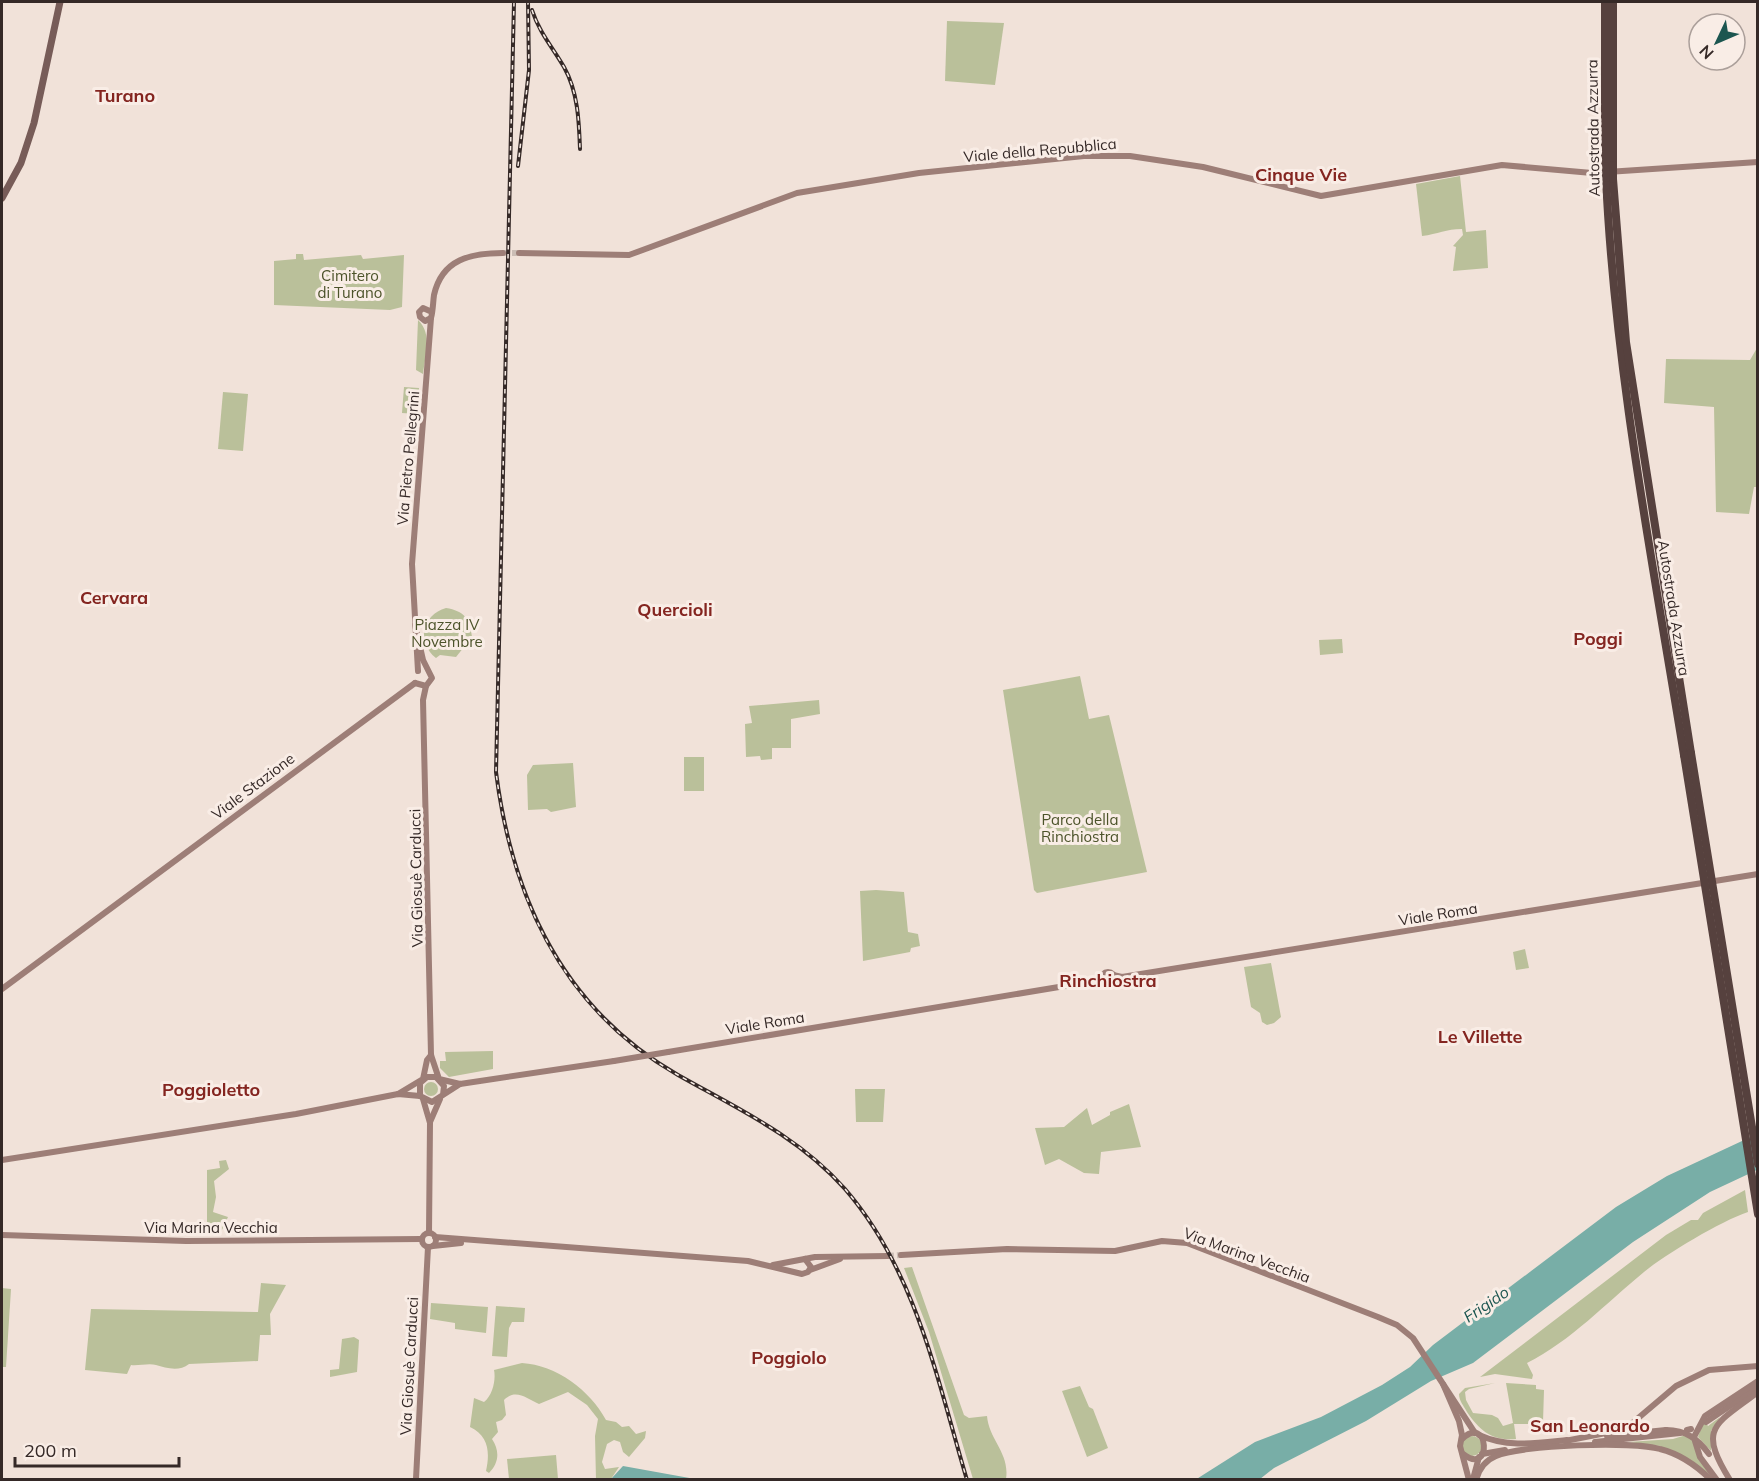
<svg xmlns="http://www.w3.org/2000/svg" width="1759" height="1481" font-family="Mulish,sans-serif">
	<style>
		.green { fill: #bac09a }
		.water { fill: #78aea7 }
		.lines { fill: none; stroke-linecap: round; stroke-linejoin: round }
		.secondary-tunnel { stroke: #cbbdb5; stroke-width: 6; stroke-dasharray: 6 3; stroke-linecap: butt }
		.secondary { stroke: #9d7e77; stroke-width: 6 }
		.primary { stroke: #775c58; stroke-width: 7 }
		.highway { stroke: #56413e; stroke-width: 8 }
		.rail-casing { stroke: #352927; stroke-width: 4 }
		.rail { stroke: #f9ede6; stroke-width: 1.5; stroke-dasharray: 4.5; stroke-linecap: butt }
		.secondary-bridge { stroke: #9d7e77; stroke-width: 6 }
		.highway-bridge { stroke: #56413e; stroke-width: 8 }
		.labels { text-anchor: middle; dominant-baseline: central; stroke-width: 6; stroke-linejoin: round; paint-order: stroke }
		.street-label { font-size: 15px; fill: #352927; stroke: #f9ede6 }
		.park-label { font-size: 15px; fill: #4c532a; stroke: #f9ede6 }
		.water-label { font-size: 16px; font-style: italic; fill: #1c5650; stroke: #f9ede6 }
		.quarter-label { font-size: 18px; font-weight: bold; fill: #842520; stroke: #f9ede6 }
	</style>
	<rect width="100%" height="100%" fill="#f1e2d9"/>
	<g class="green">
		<path d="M947,21L1004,23L995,85L945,81Z"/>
		<path d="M1460,176L1466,232L1486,230L1488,268L1453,271L1456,247L1453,246L1463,235L1462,229C1446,229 1438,234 1422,236L1416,184Z"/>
		<path d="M296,254H303L304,260L361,255L363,259L404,255L402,307L390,310L274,305V261L296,259Z"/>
		<path d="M418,320C433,334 425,357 423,374L416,370Z"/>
		<path d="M1757,348V487H1754L1749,514L1716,512L1714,407L1664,403L1666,359L1750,360Z"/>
		<path d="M404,387L419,388L417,414L402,413Z"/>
		<path d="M223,392L248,394L243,451L218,449Z"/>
		<path d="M446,608C464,611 470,618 472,637L456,657L440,655L436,658C416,642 422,615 446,608Z"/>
		<path d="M1342,639L1343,653L1320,655L1319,640Z"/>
		<path d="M1080,676L1089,719L1109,715L1147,872L1037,893L1034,890L1003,690Z"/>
		<path d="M819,700L820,714L791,719V748H772V759L761,760L760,756L746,757L745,724L752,723L749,706Z"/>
		<rect x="684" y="757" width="20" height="34"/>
		<path d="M573,763L576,807L551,812L547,809L528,810L527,775L533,765Z"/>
		<path d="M876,890L904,892L908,932L918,934L920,946L911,948L910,952L863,961L860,891Z"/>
		<path d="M1525,949L1529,968L1516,970L1513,952Z"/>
		<path d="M1271,963L1281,1017L1274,1023L1267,1025L1262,1022L1260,1013L1251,1007L1244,967Z"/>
		<path d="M493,1051V1069L449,1077L440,1068V1061H446L445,1052Z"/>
		<circle cx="431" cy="1089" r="7"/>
		<path d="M855,1089H885L883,1122H856Z"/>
		<path d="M1129,1104L1141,1147L1101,1152L1099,1174L1084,1173L1059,1159L1045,1165L1035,1128L1064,1127L1087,1108L1092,1125L1110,1115V1112Z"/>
		<path d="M226,1160L229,1169L214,1181L216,1197L213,1212L228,1217L220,1234L207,1235V1170L220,1168L219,1161Z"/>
		<path d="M1745,1190L1748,1212C1721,1221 1666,1254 1644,1272C1606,1303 1571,1341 1527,1363L1533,1375L1532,1379L1495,1374L1480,1377L1666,1235L1691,1220H1698L1703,1213Z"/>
		<path d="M912,1267L964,1415L969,1418L987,1416C989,1440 1010,1453 1006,1479H973L929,1332L904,1268Z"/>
		<path d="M261,1283L286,1285L270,1314L271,1335H260L258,1361L189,1364C179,1372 166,1368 156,1365C149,1363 138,1366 131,1365L127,1374L85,1370L91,1309L258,1312Z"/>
		<path d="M2,1288L11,1289L6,1367H2Z"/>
		<path d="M431,1303L488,1307L486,1333L455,1329V1323L430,1319Z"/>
		<path d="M496,1306L525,1308L524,1322H512L509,1328L507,1357L492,1356Z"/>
		<path d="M354,1337L359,1340L357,1372L330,1377V1370L339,1369L342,1339Z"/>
		<path d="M522,1363C556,1365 590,1390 606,1420L616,1422L622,1427L629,1426L636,1434L646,1431L645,1438L629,1457L623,1452L620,1442L614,1440L607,1444L602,1462L605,1469L619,1467L611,1479L596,1480L595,1436L598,1419L587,1405L568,1392L539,1404C527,1399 516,1388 504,1400L506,1415L502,1420L496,1422L498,1432L492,1439C500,1451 499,1463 489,1473L486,1471C490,1453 489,1436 470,1427L474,1398L484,1402C493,1395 496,1379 494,1370Z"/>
		<path d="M1495,1383L1469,1389L1465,1392L1466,1400L1473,1413L1492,1415L1498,1418L1503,1426L1513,1423L1506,1383L1536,1385V1389L1544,1390L1543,1422L1539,1424H1514L1516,1439C1492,1441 1480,1431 1467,1412C1464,1406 1459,1401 1459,1394L1465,1388Z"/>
		<path d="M1080,1386L1089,1407L1093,1409L1108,1448L1087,1457L1062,1391Z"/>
		<path d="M1720,1417L1711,1431V1451L1698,1437L1704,1420L1708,1426Z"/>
		<path d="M1686,1435L1692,1439L1698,1458L1713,1477L1660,1446L1628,1442L1673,1439Z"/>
		<circle cx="1472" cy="1446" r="10"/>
		<path d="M556,1455L558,1479H509L507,1459Z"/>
	</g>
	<g class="water">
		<path d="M1757,1134V1170L1710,1192L1633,1242L1473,1363L1431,1381L1366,1421L1274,1468L1260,1479L1195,1480L1255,1442L1321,1417L1382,1385L1410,1367L1433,1345L1616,1207L1667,1176Z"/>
		<path d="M623,1466L695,1479H611Z"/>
	</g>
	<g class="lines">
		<g class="secondary-tunnel">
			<path d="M503,253H519"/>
			<path d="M888,1256L901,1255"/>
		</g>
		<g class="secondary">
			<path d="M519,253L629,255L797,193L919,173L1084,156H1130L1203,167L1321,196L1502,165L1592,173L1758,162"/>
			<path d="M432,312L423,308L419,312L420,317L425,321L431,318C433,311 433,302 434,295C442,259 471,253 503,253"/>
			<path d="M415,625L423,660L432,678L426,686L415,683"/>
			<path d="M418,671L412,564L431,318"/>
			<path d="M426,686L423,700L431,1055L439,1079L460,1084L614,1061"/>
			<circle cx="1108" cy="979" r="7"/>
			<path d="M1113,975L1122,977L1758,874"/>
			<path d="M2,989L415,683"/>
			<path d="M668,1052L1095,981L1103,983"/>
			<path d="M398,1094L423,1079L427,1060L431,1055"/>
			<path d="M443,1095L444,1086L436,1077H427L420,1083V1096L432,1102L460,1084"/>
			<path d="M423,1099L430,1123L429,1233"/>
			<path d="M430,1122L440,1099"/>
			<path d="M2,1160L296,1114L398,1094L420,1096"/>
			<circle cx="429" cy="1240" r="7"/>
			<path d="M2,1235L186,1241L421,1239"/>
			<path d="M435,1237L748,1261L802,1274L808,1272L811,1267L805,1259"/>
			<path d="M433,1246L461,1243"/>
			<path d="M901,1255L1007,1249L1115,1251L1162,1241L1187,1243L1378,1317L1397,1325L1413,1338L1475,1433"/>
			<path d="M773,1265L815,1257L888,1256"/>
			<path d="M810,1270L840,1259"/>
			<path d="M1443,1384L1459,1421L1462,1435L1460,1446L1469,1480"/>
			<path d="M1706,1422L1758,1387"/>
			<path d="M1687,1430L1691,1429"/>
			<path d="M1479,1435C1507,1448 1537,1443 1567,1440"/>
			<path d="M1695,1435L1705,1416L1758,1381"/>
			<path d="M1607,1436L1666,1430"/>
			<path d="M1462,1439C1489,1413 1493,1477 1463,1454"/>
			<path d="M1565,1441L1611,1432L1630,1425L1676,1386L1709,1370L1758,1366"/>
			<path d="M1695,1441L1700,1457L1717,1480"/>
			<path d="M1595,1442L1680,1433"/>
			<path d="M1482,1454L1505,1450"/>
			<path d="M416,1479L428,1247"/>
			<path d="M1473,1479L1479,1457"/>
			<path d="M1476,1480C1479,1469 1486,1460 1496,1456C1520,1445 1634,1441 1660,1449C1680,1454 1697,1466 1711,1480"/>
			<path d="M1730,1480C1697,1427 1715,1425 1758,1392"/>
		</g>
		<path class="primary" d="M2,198L21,163L34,123L60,2"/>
		<g class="highway">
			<path d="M1605,2V166"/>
			<path d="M1613,2V165"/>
			<path d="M1606,178C1615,372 1653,563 1684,755"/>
			<path d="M1613,179L1626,342L1691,753"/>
		</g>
		<g class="rail-casing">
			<g id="rail">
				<path d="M514,2L496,772C512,899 563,1009 678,1075C738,1109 798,1136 845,1189C916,1271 937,1379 967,1480"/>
				<path d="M532,10C539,32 553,48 564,67C578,92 579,121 580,149"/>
				<path d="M518,166L529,70L528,2"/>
			</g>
		</g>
		<use href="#rail" class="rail"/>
		<g class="secondary-bridge">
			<path d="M614,1061L668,1052"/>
			<path d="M1666,1430C1686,1430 1698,1439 1709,1454"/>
		</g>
		<g class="highway-bridge">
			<path d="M1613,165V179"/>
			<path d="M1605,166L1606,178"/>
			<path d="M1691,753L1758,1164"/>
			<path d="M1684,755L1758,1214"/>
		</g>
	</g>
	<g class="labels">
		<g class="street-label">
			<text transform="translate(1593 128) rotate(-91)">Autostrada Azzurra</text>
			<text transform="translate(1040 150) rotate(-5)">Viale della Repubblica</text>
			<text transform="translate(408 458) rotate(-85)">Via Pietro Pellegrini</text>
			<text transform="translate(1674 608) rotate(81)">Autostrada Azzurra</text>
			<text transform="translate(253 786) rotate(-37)">Viale Stazione</text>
			<text transform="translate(416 878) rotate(-91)">Via Giosuè Carducci</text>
			<text transform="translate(1438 914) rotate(-9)">Viale Roma</text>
			<text transform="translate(765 1023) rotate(-9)">Viale Roma</text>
			<text x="211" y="1227">Via Marina Vecchia</text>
			<text transform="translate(1247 1255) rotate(20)">Via Marina Vecchia</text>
			<text transform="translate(409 1366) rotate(-87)">Via Giosuè Carducci</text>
		</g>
		<g class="park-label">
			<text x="350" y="275">Cimitero<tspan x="350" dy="17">di Turano</tspan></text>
			<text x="447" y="624">Piazza IV<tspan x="447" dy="17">Novembre</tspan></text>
			<text x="1080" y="819">Parco della<tspan x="1080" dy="17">Rinchiostra</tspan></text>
		</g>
		<g class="water-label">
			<text transform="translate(1486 1304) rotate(-34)">Frigido</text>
		</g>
		<g class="quarter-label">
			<text x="125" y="95">Turano</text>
			<text x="1301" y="174">Cinque Vie</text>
			<text x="114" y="597">Cervara</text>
			<text x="675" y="609">Quercioli</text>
			<text x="1598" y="638">Poggi</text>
			<text x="1108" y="980">Rinchiostra</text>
			<text x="1480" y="1036">Le Villette</text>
			<text x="211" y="1089">Poggioletto</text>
			<text x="789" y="1357">Poggiolo</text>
			<text x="1590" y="1425">San Leonardo</text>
		</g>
	</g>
	<rect width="1759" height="1481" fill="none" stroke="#352927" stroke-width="6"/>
	<g transform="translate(1717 42) rotate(226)"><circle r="28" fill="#f9ede6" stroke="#ab9f9a" stroke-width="1.5"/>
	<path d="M0-4.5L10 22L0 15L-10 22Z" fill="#1c5650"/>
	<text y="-9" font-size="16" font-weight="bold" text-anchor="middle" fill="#352927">N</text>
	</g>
	<path d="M15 1457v9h164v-9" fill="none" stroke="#352927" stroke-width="3"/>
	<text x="24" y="1457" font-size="18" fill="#352927" stroke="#f9ede6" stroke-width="4.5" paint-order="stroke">200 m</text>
</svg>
